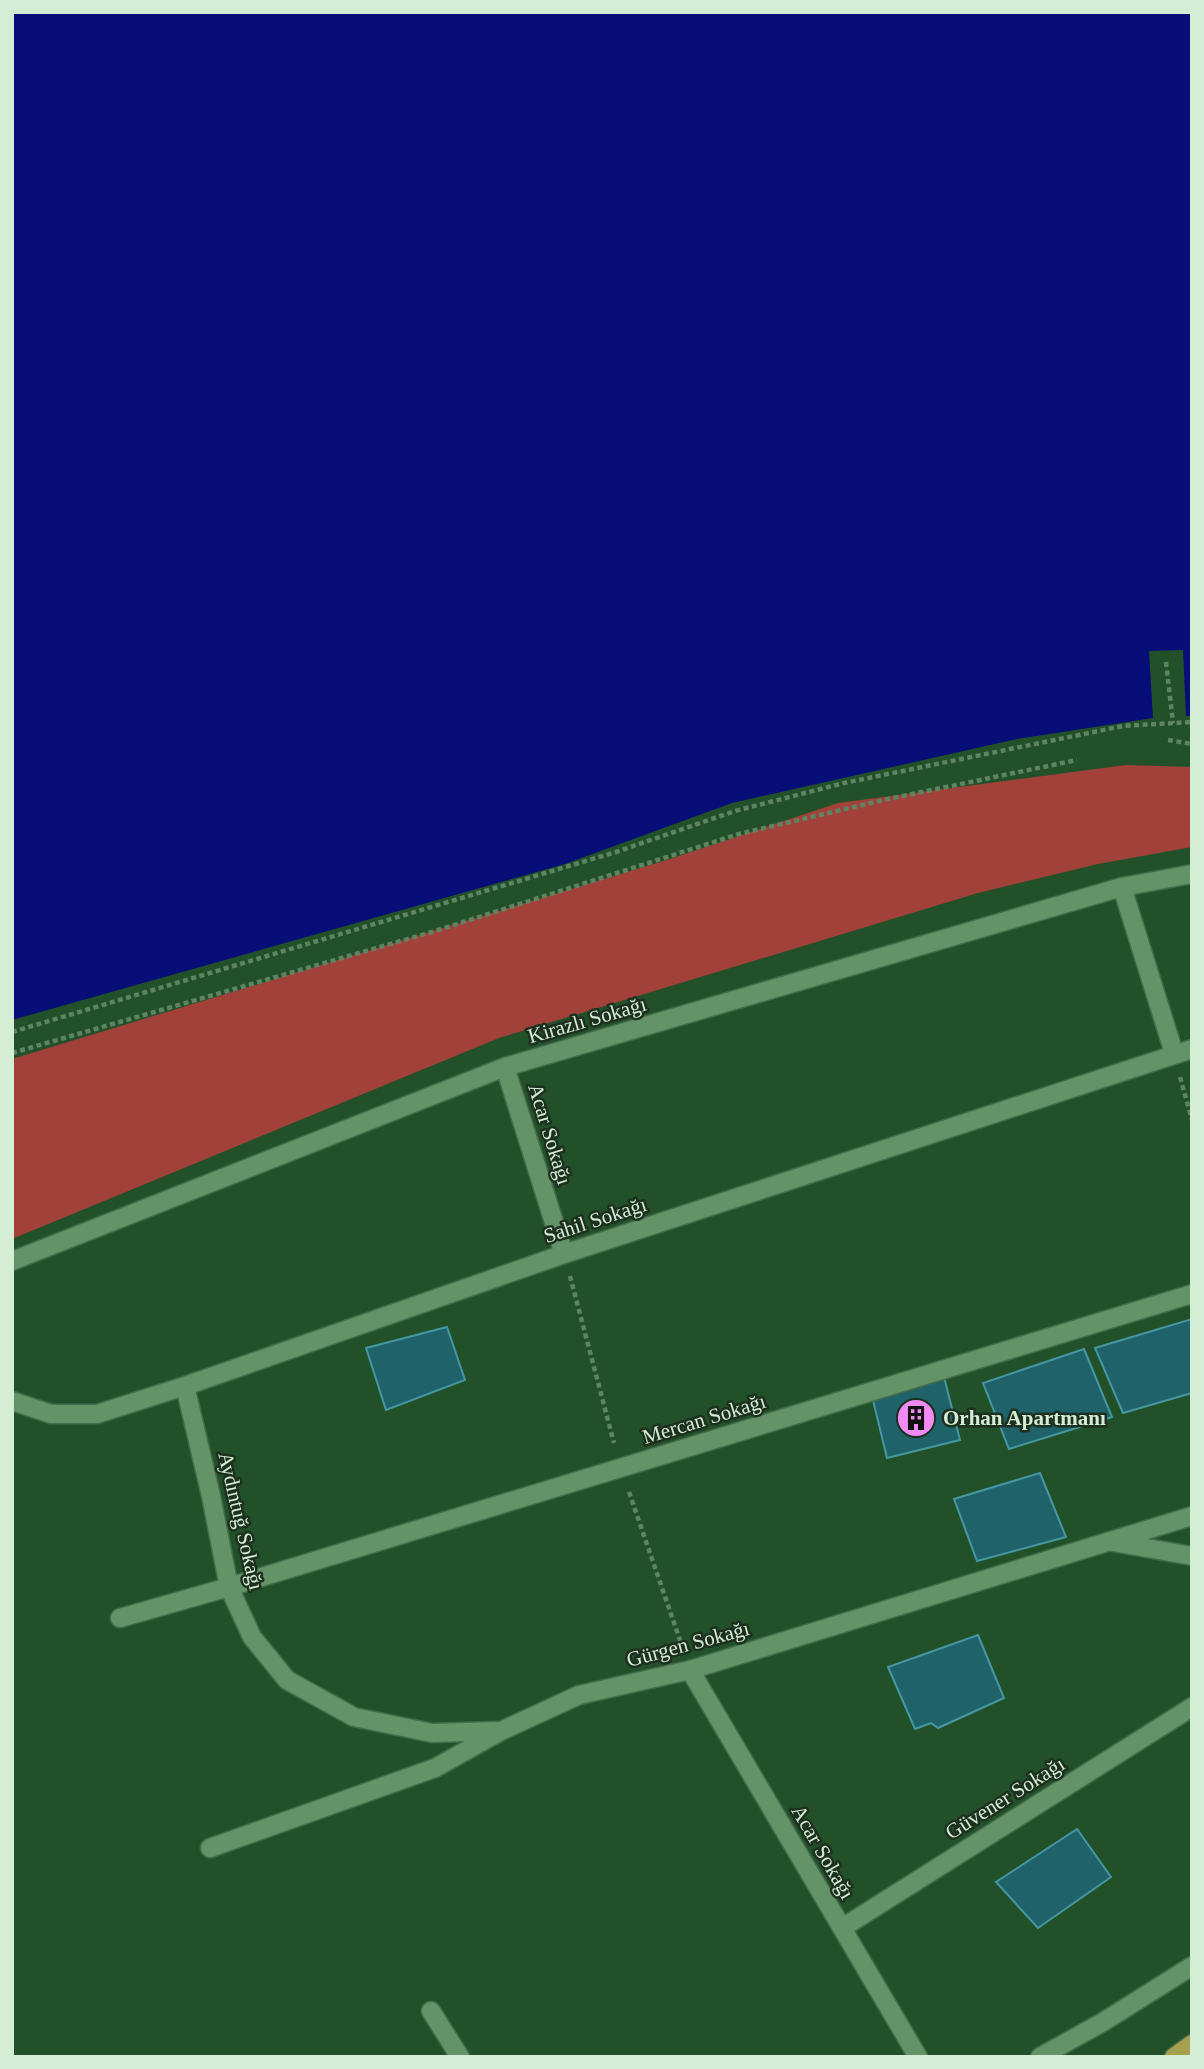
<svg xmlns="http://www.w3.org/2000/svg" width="1204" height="2069" font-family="Georgia,serif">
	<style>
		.green { fill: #a1413a }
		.water { fill: #080e78 }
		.building { fill: #20626a; stroke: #4498a3; stroke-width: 2 }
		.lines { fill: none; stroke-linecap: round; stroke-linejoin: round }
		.minor-casing { stroke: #426c4a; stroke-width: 21 }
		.major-casing { stroke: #426c4a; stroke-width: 21 }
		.path { stroke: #5e8563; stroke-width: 4.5; stroke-dasharray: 5 3.5; stroke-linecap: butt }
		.minor { stroke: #649368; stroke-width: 18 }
		.major { stroke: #a69f4e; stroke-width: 18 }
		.labels { text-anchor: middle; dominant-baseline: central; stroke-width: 5; stroke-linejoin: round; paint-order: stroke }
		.street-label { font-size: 21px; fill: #d4edd5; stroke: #1d301f }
		.poi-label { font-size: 21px; font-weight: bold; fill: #d4edd5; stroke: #1d301f; text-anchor: start }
	</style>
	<rect width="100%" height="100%" fill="#225029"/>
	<path class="green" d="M1126,765L1192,767V847L1098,864L978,893L499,1038L12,1239V1059L673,858L838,803Z"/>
	<path class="water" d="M12,12H1192V716H1186L1183,650L1149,651L1153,718L1017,739L732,803L565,864L12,1020Z"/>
	<g class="building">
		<path d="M1192,1319V1393L1123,1413L1095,1348Z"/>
		<path d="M447,1327L465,1380L386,1410L366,1348Z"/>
		<path d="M1084,1349L1112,1417L1009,1449L983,1383Z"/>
		<path d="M944,1377L960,1440L887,1458L872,1396Z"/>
		<path d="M1040,1473L1066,1537L977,1561L954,1499Z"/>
		<path d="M978,1635L1004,1698L938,1728L931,1723L915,1729L888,1667Z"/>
		<path d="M1077,1829L1111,1877L1038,1928L996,1882Z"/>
	</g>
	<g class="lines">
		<g class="minor-casing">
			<g id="minor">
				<path d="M1122,887L1174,1053"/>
				<path d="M505,1067L564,1254"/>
				<path d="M12,1261L505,1067L1122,887L1192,874"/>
				<path d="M185,1386L211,1496L229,1587L252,1637L287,1680L354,1717L432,1733L498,1731"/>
				<path d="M12,1401L51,1414H97L185,1386L564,1254L1192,1049"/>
				<path d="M1113,1542L1192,1556"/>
				<path d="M120,1618L229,1587L1192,1294"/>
				<path d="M690,1670L918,2057"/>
				<path d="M210,1848L435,1768L501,1731L579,1695L690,1670L1192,1516"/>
				<path d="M842,1928L1192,1707"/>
				<path d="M431,2011L460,2057"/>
				<path d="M1040,2057L1103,2022L1192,1966"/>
			</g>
		</g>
		<g class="major-casing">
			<path id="major" d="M1174,2057L1192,2044"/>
		</g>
		<g class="path">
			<path d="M1166,662L1173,723"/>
			<path d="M1168,740L1192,744"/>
			<path d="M12,1032L616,852L735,811L844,783L1123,726L1192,722"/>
			<path d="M12,1053L432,932L739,834L888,799L1077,760"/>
			<path d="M1180,1077L1192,1120"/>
			<path d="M570,1276L614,1443"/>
			<path d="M629,1492L682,1646"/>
		</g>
		<use href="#minor" class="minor"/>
		<use href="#major" class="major"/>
	</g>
	<defs>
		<g id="building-disc" transform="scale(2.0125)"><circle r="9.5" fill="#f28af3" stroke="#1d301f"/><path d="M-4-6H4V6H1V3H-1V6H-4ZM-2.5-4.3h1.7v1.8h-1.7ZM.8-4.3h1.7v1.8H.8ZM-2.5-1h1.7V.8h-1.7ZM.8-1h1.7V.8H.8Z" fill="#111"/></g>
	</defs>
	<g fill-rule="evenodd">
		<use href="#building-disc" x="916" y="1418"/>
	</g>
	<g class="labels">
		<g class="street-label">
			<text transform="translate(587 1020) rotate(-16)">Kirazlı Sokağı</text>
			<text transform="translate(550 1134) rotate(73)">Acar Sokağı</text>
			<text transform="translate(595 1220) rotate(-18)">Sahil Sokağı</text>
			<text transform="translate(704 1419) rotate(-17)">Mercan Sokağı</text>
			<text transform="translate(241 1521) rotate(77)">Aydıntuğ Sokağı</text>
			<text transform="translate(688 1644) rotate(-15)">Gürgen Sokağı</text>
			<text transform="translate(1005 1798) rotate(-32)">Güvener Sokağı</text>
			<text transform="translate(823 1852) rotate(60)">Acar Sokağı</text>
		</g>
		<g class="poi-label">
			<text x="943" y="1418">Orhan Apartmanı</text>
		</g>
	</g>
	<rect width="1204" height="2069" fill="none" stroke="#d4edd5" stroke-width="28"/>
</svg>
